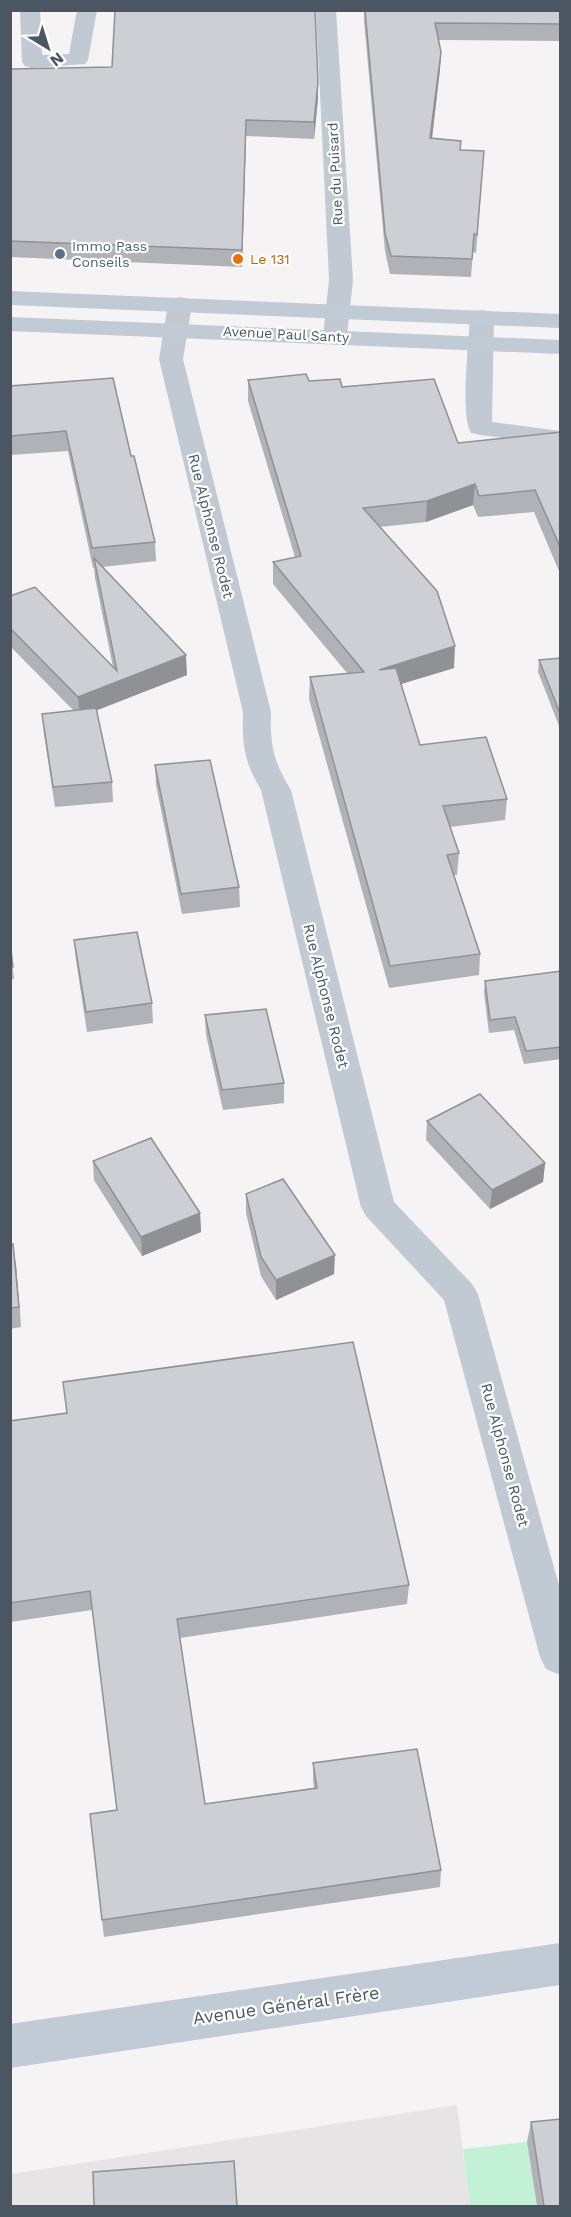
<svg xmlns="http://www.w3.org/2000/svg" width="571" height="2217" font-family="'Work Sans',sans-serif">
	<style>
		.education { fill: #e6e4e5 }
		.green { fill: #c3f1d5 }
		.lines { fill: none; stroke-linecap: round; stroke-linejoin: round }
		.lane { fill: #c1cad2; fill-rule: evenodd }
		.street { fill: #c1cad2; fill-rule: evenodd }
		.secondary { fill: #c1cbd6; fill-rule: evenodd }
		.wall { fill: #b0b2b7 }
		.shaded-wall { fill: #909195 }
		.building { fill: #cdcfd5; stroke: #909195; stroke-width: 1.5 }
		.service-dot { fill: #5c6f8a; stroke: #fff; stroke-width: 2 }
		.food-dot { fill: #e8710a; stroke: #fff; stroke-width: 2 }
		.labels { text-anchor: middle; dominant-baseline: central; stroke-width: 4.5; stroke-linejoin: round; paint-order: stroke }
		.far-street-label { font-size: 14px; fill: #4a5661; stroke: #fff }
		.far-service-label { font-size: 14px; fill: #4e5e75; stroke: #fff; text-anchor: start }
		.far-food-label { font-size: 14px; fill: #c56008; stroke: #fff; text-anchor: start }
		.street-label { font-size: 15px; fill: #4a5661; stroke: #fff }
		.near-street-label { font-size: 18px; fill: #4a5661; stroke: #fff }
	</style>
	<rect width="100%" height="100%" fill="#f5f3f3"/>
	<path class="education" d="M457,2105L470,2206H11V2174Z"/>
	<path class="green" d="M527,2142L537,2206H470L463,2149Z"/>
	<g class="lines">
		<path class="lane" d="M482,310L490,312L494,317L492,422L560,431V445L480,435L471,433C460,417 469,340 470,317L474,312Z"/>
		<g class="street">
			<path d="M20,10H40L42,55L69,54L77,10H97L88,60L85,64L32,68L25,66L22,62Z"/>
			<path d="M316,10H336L353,280L347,336L343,341L335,343L327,341L323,336L329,280Z"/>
			<path d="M180,297L188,299L192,304L183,359L271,712C270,745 273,761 291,790L394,1202L472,1284L478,1294L560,1589V1675L546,1669L540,1657L444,1300L366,1216L361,1207L261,790C244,761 242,745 243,712L159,359L168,304L172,299Z"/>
		</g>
		<g class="secondary">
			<path d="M10,291L560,314V328L10,305Z"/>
			<path d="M10,317L560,340V354L10,331Z"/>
			<path d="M560,1943V1985L10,2068V2024Z"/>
		</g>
	</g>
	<g class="wall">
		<path d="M364,10H561V41L439,40L441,52L440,69L432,138L460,150L484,151L476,253L473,252L471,277L390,274L385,251L364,21Z"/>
		<path d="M10,69L318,82V98L314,139L246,136L242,267L10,257Z"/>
		<path d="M248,380L309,381L342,387L458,443L561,432V576L534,512L478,517L473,505L426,522L380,527L454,668L401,684L420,745L507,799L505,820L450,827L459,853L457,875H454L480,954L479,975L389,988L309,699L310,677L347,673L273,584V562L295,557L248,401Z"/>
		<path d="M10,386L131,456L155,542L156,561L102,567L187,675L96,710L112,782L113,802L55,807L44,734L42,714L74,711L10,646V596L113,667L95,578L94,568H93L68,451L10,455Z"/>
		<path d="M561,658V731L538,672L539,660Z"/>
		<path d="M155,765L239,887L240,907L182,914L156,785Z"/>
		<path d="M10,940L14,979H10Z"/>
		<path d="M74,940L152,1003L153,1023L87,1032L76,960Z"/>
		<path d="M561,971V1059L524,1064L514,1030L489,1033L484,993L485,981Z"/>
		<path d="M205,1015L284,1083V1103L223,1110L206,1035Z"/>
		<path d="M427,1121L545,1163L543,1182L490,1209L426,1140Z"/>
		<path d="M93,1161L200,1213L201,1232L142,1256L94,1180Z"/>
		<path d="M246,1194L334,1274L276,1300L261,1276L246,1213Z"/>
		<path d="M10,1245L16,1265L21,1327L10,1329Z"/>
		<path d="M10,1421L409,1585L407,1604L180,1638L205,1804L314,1788L313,1781V1763L441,1870L440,1887L104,1937L90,1814L117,1810L92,1610L10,1622Z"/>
		<path d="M531,2122L561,2206H537L527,2142Z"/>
	</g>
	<g class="shaded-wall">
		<path d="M441,52L440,69L430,155V138Z"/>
		<path d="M318,82V98L314,139V122Z"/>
		<path d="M246,120V136L242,267V250Z"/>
		<path d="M475,484L473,505L426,522L427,501Z"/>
		<path d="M455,646L454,668L378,691L379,670Z"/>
		<path d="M186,655L187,675L80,717L78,697Z"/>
		<path d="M545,1163L543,1182L490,1209L492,1190Z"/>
		<path d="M200,1213L201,1232L142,1256L141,1237Z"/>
		<path d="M13,1244L16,1265L21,1327L19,1307Z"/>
		<path d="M335,1255L334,1274L276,1300V1280Z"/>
	</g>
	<g class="building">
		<path d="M115,10H315L318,82L314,122L246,120L242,250L10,241V69L112,67Z"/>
		<path d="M365,10H561V24L435,23L441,52L430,138L461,141L460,150L484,151L477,235L474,234L472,259L391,256L385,233Z"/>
		<path d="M306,374L309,381L340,379L342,387L434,379L458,443L561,432V549L535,490L479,496L475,484L427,501L363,508L437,591L455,646L379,670L396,668L420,745L486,737L507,799L443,806L459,853L447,855L480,954L390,966L310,677L364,672L273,562L301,556L248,380Z"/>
		<path d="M113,378L131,456H134L155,542L92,548L66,431L10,436V386Z"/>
		<path d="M94,558L186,655L78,697L10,628V596L35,587L117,671Z"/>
		<path d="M561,658V716L539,660Z"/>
		<path d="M96,708L112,782L53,787L42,714Z"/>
		<path d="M210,760L239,887L181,894L155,765Z"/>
		<path d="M137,932L152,1003L86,1012L74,940Z"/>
		<path d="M10,941L13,967H10Z"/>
		<path d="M561,971V1047L526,1051L515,1017L490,1020L485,981Z"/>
		<path d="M266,1009L284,1083L222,1090L205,1015Z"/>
		<path d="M480,1094L545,1163L492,1190L427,1121Z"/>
		<path d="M151,1138L200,1213L141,1237L93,1161Z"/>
		<path d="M283,1179L335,1255L276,1280L261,1257L246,1194Z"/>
		<path d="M13,1244L19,1307L10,1308V1245Z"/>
		<path d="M353,1342L409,1585L177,1619L205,1804L317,1788L313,1763L417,1749L441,1870L102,1920L90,1814L117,1810L90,1591L10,1603V1421L67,1413L63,1382Z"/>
		<path d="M561,2119V2206H544L531,2122Z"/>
		<path d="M234,2161L237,2206H94L93,2172Z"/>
	</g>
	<circle class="service-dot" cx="60" cy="254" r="6"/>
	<circle class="food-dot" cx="238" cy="259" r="6"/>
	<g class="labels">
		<g class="far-street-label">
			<text transform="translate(335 174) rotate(-93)">Rue du Puisard</text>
			<text transform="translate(286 334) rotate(3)">Avenue Paul Santy</text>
		</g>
		<g class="far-service-label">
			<text x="72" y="246">Immo Pass<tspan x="72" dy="16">Conseils</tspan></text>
		</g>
		<g class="far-food-label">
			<text x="250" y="259">Le 131</text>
		</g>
		<g class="street-label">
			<text transform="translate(211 526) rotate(76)">Rue Alphonse Rodet</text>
			<text transform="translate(326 996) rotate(76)">Rue Alphonse Rodet</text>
			<text transform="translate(505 1455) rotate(75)">Rue Alphonse Rodet</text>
		</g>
		<g class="near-street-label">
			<text transform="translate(286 2005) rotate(-8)">Avenue Général Frère</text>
		</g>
	</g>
	<rect width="571" height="2217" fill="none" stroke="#4a5661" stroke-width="24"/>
	<g transform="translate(48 48) rotate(142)" stroke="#ffffff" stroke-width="4.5" paint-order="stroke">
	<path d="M0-4.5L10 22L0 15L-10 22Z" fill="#4a5661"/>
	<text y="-9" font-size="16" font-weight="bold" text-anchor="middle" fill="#4a5661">N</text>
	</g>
</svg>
